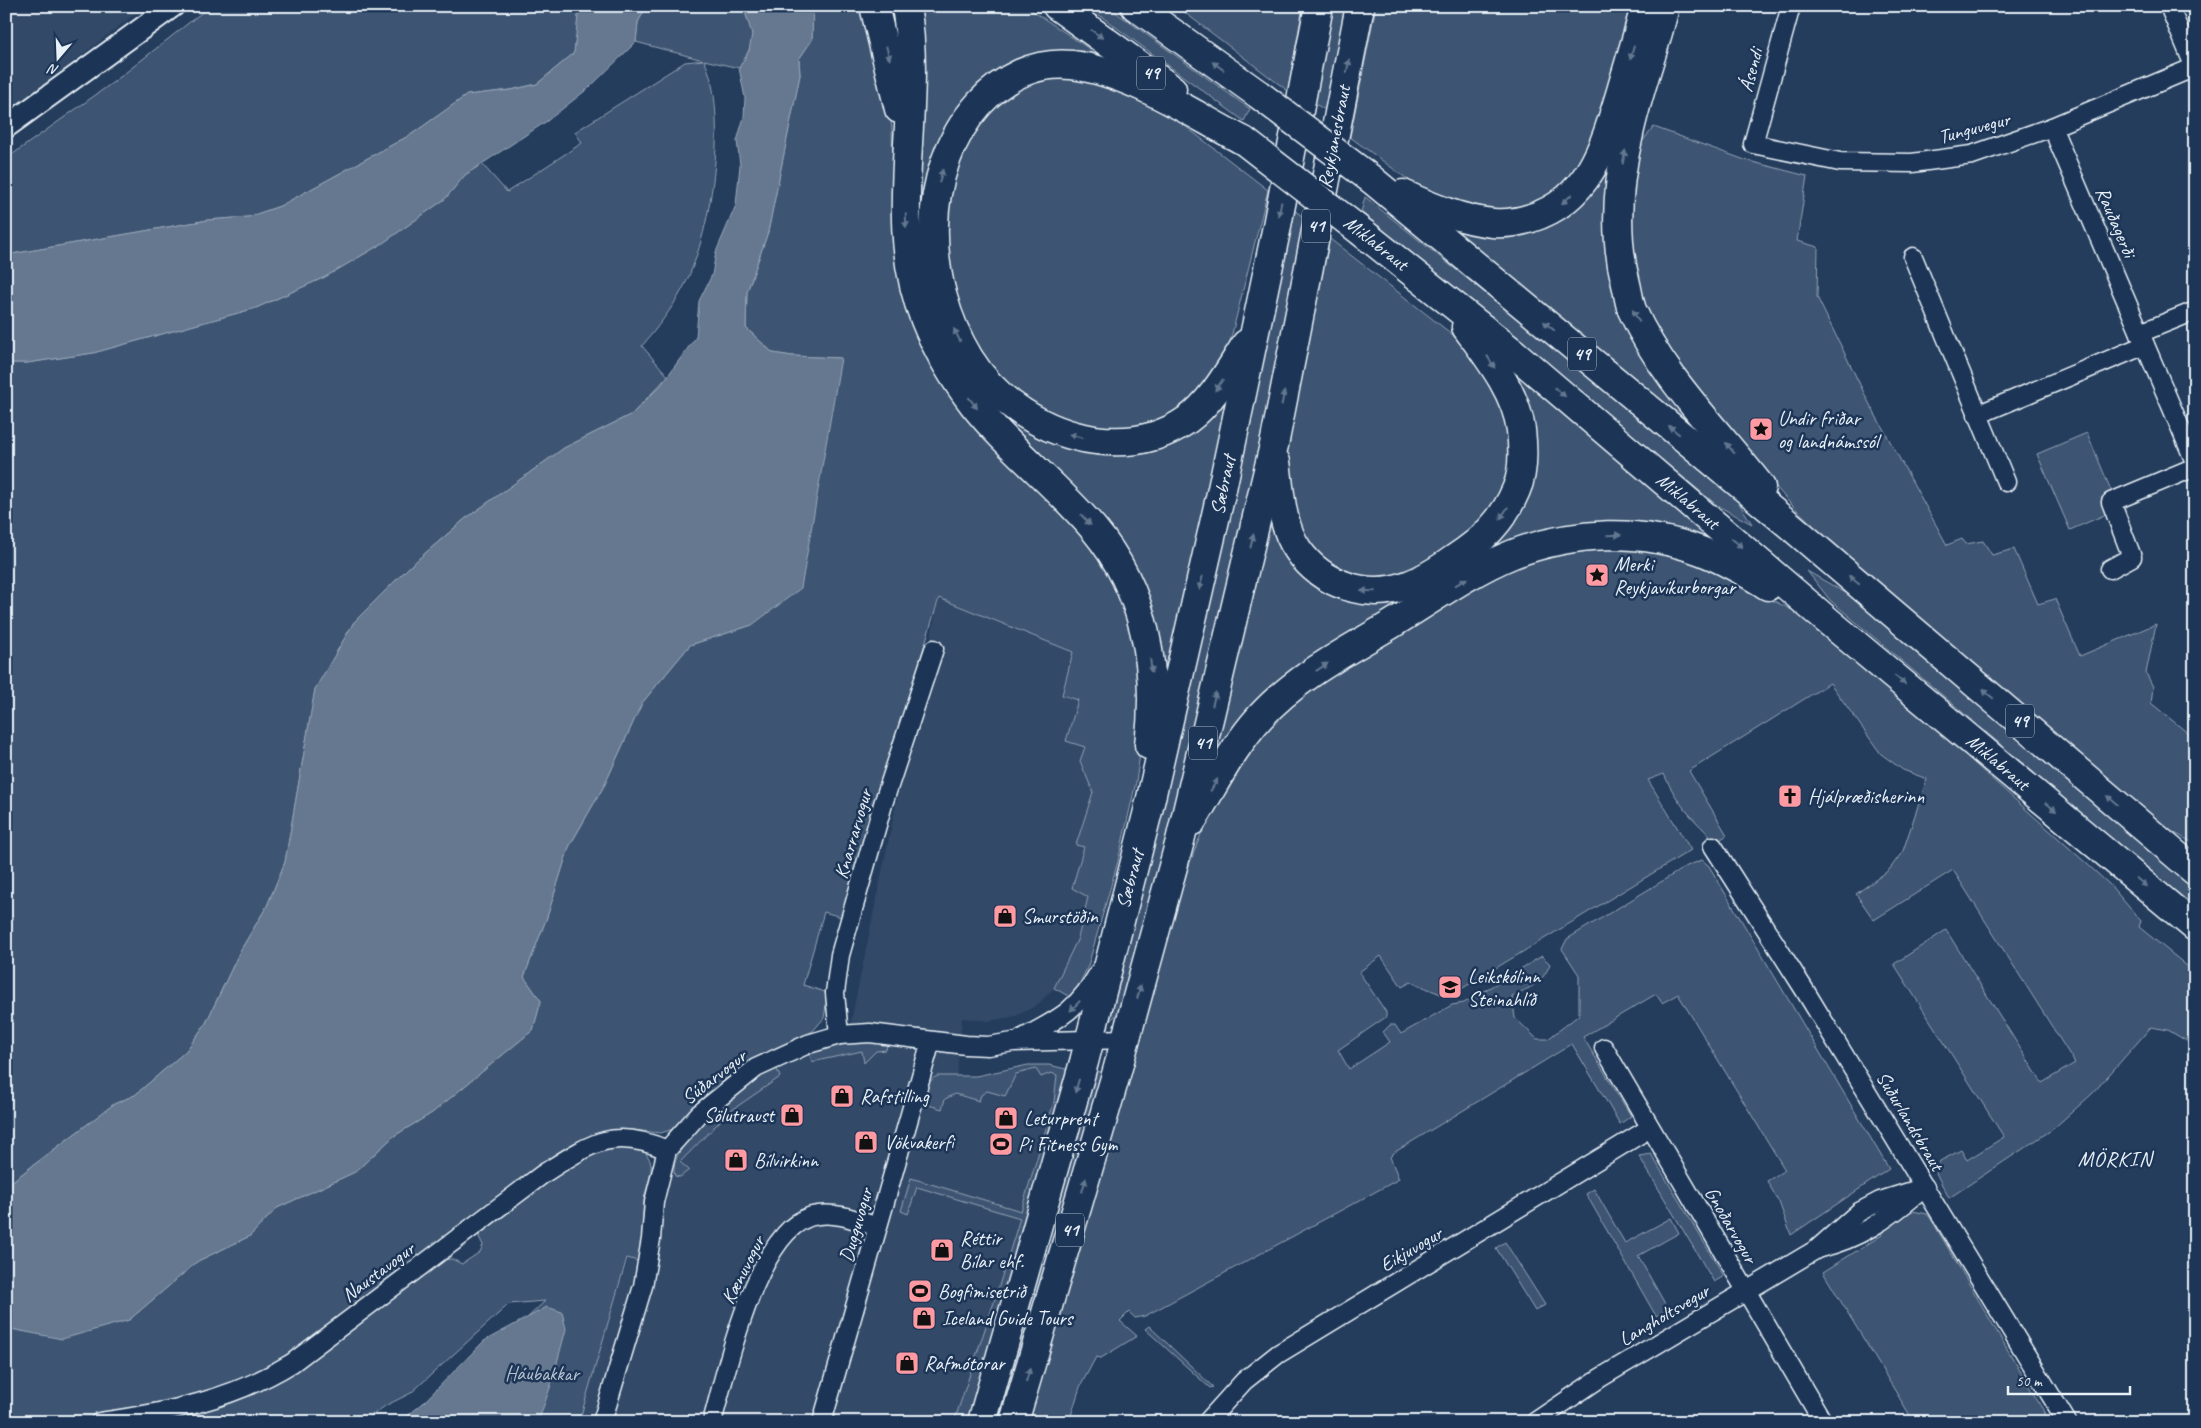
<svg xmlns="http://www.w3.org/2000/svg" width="2201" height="1428" font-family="Caveat,sans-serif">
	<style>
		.built { fill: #334a68 }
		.green { fill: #3e5472; stroke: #93a2b5 }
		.water { fill: #657890; stroke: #99a8ba }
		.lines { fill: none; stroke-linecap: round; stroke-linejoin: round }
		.minor-casing { stroke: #e8f1f8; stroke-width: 21 }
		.tertiary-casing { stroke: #e8f1f8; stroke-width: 25 }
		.trunk-casing { stroke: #e8f1f8; stroke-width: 31 }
		.minor { stroke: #1d3557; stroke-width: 18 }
		.tertiary { stroke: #1d3557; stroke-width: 21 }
		.trunk { stroke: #1d3557; stroke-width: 28 }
		.trunk-bridge-casing { stroke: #e8f1f8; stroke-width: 31; stroke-linecap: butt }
		.trunk-bridge { stroke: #1d3557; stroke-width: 28 }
		.oneway { fill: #64778f }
		.labels { text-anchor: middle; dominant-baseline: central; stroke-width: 5; stroke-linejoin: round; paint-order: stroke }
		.shield { fill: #1d3557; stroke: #abb9c8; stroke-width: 1 }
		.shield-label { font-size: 19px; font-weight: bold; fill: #e8f1f8 }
		.street-label { font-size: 20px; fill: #e8f1f8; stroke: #1d3557 }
		.poi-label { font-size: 20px; fill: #e8f1f8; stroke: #1d3557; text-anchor: start }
		.park-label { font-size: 20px; fill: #b5c2d0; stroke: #1d3557 }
		.neighbourhood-label { font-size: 21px; letter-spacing: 1px; fill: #e8f1f8; stroke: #1d3557 }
	</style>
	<rect width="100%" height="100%" fill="#253d5d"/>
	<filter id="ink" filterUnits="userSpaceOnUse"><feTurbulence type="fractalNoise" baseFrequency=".02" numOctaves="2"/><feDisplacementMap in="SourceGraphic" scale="10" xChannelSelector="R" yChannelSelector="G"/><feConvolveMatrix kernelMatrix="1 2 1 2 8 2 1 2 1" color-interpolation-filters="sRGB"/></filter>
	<g filter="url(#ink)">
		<g class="built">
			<path d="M6,6H145L6,114Z"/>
			<path d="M939,598L1073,652L1062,694L1078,700L1066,740L1085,747L1080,761L1093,792L1076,844L1084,847L1072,888L1088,896L1078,938L1054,988L1037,1005L1016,1016L989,1021L962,1018L956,1086L1036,1069L1057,1075V1083L1054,1102L995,1299L954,1422H577L657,1168L738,1079L849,1031Z"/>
		</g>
		<g class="green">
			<path d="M210,6H579L580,9L574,53L537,84L511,90L467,95L412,134L280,206L248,217L208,220L6,255V159L115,81Z"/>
			<path d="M647,6H747C744,17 751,24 752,34C753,46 745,58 739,68L704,60C730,113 711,239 682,290C671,310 657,328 642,346L668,376L632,414L564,448L465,519L408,568L354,622L315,690L285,862L267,906L240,951L206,1023L186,1051L135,1095L114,1104L6,1186V363H27L93,353L256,308L325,277L383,243L445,199L465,175L482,164L507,192L582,143L575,132L685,62L703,60L636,42L638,22Z"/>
			<path d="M813,6H869L885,72L892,129L895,251L903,296L924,344L1080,527L1131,606L1147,705L1136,782L1118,861L1088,966L1080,983L1070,997L1054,988L1078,938L1088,897L1072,888L1084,847L1076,845L1093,792L1080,761L1085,747L1066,741L1078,700L1062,695L1073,652L939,598L841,917L824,912L803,985L825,992L827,999L824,1018L813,1031L775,1048L734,1072L706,1095L676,1128L661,1133L633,1130L602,1134L302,1345C287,1354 272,1365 256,1373C192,1406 78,1422 6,1422V1328L62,1338L129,1320L198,1261L250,1236L277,1208L355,1172L394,1136L432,1113L533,1030L541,1001L524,977L547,917L569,847L605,784L642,703L690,645L752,625L841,358L792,356L773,353L746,328L747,292L768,232L800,75L799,59L812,40Z"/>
			<path d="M913,6H1025L1121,70L980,87L927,240L976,379L1135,451L1238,374L1159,717L1148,604L964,376L915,235Z"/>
			<path d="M1087,6H1107L1250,109L1244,121Z"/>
			<path d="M1176,6H1303L1288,91Z"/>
			<path d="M1327,6H1346L1327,111L1310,101Z"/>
			<path d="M1376,6H1637L1600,136L1558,198L1491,215L1425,192L1350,137Z"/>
			<path d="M1093,75L1172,116L1268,190L1231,338L1222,364L1202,392L1174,417L1137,433L1063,425L988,374L951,297L945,185L991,100L1027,79Z"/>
			<path d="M1616,126L1609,235L1713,445L1434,216L1539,224Z"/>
			<path d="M1654,127L1745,160L1807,176L1797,241L1818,247L1817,297L1869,403L1947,545L1962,539L1966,544L1983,541L1992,555L2014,549L2038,604L2055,599L2080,656L2156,624L2146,673L2153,687L2151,703L2195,739V844L2169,830L1864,575L1789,502L1688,386L1632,287L1631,155Z"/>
			<path d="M1365,197L1731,490L1752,524L1718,506L1361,212Z"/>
			<path d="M1289,206L1307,220L1272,398L1220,629L1126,1004L1110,1021L1162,805Z"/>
			<path d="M1330,239L1453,335L1495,390L1516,436V464L1477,536L1386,585L1315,563L1287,513L1284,479L1289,432Z"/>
			<path d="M1505,364L1732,555L1613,522L1471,568L1212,765L1269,490L1290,557L1393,598L1523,493Z"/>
			<path d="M2087,433L2113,495L2109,513L2070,530L2037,454Z"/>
			<path d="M1578,542L1674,551L1794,611L1909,705L2086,863L2110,885L2141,921L2139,927L2187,966L2195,969V1046L2168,1030L2151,1027L2093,1093L2053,1129L1949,1198L1936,1173L1940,1161L1961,1150L1967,1160L2004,1137L1894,964L1946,930L2042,1083L2075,1063L1953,870L1874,920L1856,894L1889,870L1903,851L1927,779L1903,770L1881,754L1830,683L1689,771L1727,835L1717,842C1693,820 1677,804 1664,774L1648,780L1691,850L1448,997L1411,982L1402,987L1381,956L1359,972L1386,1012V1017L1338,1050L1349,1069L1390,1042L1383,1032L1390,1025H1395L1401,1034L1452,1005L1464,1003L1542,956L1550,964C1543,983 1530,988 1512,996L1515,1018L1537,1039H1548L1579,1015V975L1562,949L1567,939L1687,866L1702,860L1709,866L1889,1169L1791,1235L1779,1202L1767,1181L1785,1170L1678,994L1662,1003L1656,994L1583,1037L1631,1116L1620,1124L1572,1044L1395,1152L1390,1157L1399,1179L1145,1316L1135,1318L1129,1312L1120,1321L1137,1336L1101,1358L1096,1357L1080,1387L1069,1422H1028L1189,865L1213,803L1273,714L1330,673L1524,557Z"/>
			<path d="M1807,571L1851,596L1917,654L2195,888V909L1830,600Z"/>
			<path d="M856,1041H870L887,1045L886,1050L876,1051L864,1063L862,1051L812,1062L810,1054Z"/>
			<path d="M1028,1065H1049L1070,1070L973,1422H954L995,1299L1020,1218L917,1187L908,1214L901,1211L911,1178L1021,1211L1054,1102L1057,1075L1051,1073L1041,1077L1036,1069L1016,1074L1005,1096L987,1091L981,1095L979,1101L955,1094L945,1099L942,1109L922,1103C925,1093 927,1081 937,1076H976Z"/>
			<path d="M776,1067L780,1077L729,1112L680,1162L689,1170L680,1177L675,1176C663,1144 752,1081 776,1067Z"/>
			<path d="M1094,1070L1104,1073L1003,1422H994Z"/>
			<path d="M603,1144L638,1146C644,1151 650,1157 651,1165C652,1175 647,1185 645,1195C641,1217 644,1239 638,1261L627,1258L579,1422H425L456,1386L545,1301L509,1304L411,1393L385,1406L363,1422H142L239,1397L439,1260L452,1259L462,1264L480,1252L483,1245L479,1237L481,1228L536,1185Z"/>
			<path d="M1651,1154L1724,1276L1714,1282L1639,1156Z"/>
			<path d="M1594,1189L1625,1243L1671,1218L1679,1233L1638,1256L1668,1309L1656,1316L1586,1194Z"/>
			<path d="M1913,1211L1927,1214L1931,1219L2050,1422H1914L1823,1272L1882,1235L1879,1230L1904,1213Z"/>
			<path d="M1505,1242L1545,1305L1535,1311L1496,1248Z"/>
			<path d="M1149,1326L1213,1387L1210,1388L1145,1329Z"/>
		</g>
		<g class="water">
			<path d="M579,6H647L638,22L636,42L590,87L547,121L465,175L445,199L383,243L325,277L256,308L93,353L27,363H6V255L208,220L248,217L280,206L412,134L467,95L511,90L537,84L574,53Z"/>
			<path d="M747,6H813L812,40L799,59L800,75L768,232L747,292L746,328L773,353L792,356L841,358L801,588L752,625L690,645L642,703L605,784L569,847L547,917L524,977L541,1001L533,1030L432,1113L394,1136L355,1172L277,1208L250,1236L198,1261L129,1320L62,1339L6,1328V1186L114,1104L135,1095L186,1051L206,1023L240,951L267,906L285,862L315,689L354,622L408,568L465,519L564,448L632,414L661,385L696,337L699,301L712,275L716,252L736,205L740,165L737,141L744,117L745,98L739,68L749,51L752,34L745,12Z"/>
			<path d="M547,1307L562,1312L566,1329L551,1385L538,1422H400L422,1404L484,1341Z"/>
		</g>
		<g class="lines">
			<g class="minor-casing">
				<g id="minor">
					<path d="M1791,6L1753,144L1840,162L1912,163L1972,155L2052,127L2195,67"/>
					<path d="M2169,6L2195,68"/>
					<path d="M2052,127L2195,462"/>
					<path d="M1913,257L2006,482"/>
					<path d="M2140,333L2195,311"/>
					<path d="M1977,415L2145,345"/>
					<path d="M2110,569L2132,557L2111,502L2195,467"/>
					<path d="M1713,846L1804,989L2067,1422"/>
					<path d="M839,1035L835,993L840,955L883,804L934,649"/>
					<path d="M1021,1039C1061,1018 1078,1010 1101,969"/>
					<path d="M1604,1048L1823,1422"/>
					<path d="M1820,1248C1859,1239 1887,1219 1918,1193"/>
					<path d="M100,1422C169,1412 232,1400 292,1363L543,1174C590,1144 612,1126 667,1150"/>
					<path d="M602,1422L643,1286L651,1239L654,1202L667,1150L699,1114L756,1068L808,1044L839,1035L870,1033L966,1045L988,1046L1013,1042L1126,1039"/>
					<path d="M712,1422C726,1373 758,1221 818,1215C839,1212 858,1221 878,1227"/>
					<path d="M822,1422L931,1041"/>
					<path d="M1207,1422L1244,1381L1278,1354L1650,1128"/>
					<path d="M1535,1422L1600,1378L1817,1249L1859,1212L1880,1201L1925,1187"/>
				</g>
			</g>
			<g class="tertiary-casing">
				<path id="tertiary" d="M6,127L173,6"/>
			</g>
			<g class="trunk-casing">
				<g id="trunk">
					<path d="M874,6L899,109"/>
					<path d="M906,6C924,110 884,219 925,320C937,350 954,379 974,405C1010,450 1057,485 1094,529C1145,590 1159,668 1149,745"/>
					<path d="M1057,6L1172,89"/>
					<path d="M1135,6L1258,94"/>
					<path d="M1665,6C1655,49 1638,91 1629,134C1617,184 1613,234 1626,284C1628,292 1629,302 1632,310C1662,377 1717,430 1761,487"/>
					<path d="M1244,141C1192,114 1131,72 1072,65C1035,61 1003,78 979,104C918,172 923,283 969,358C996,402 1045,433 1095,440C1127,444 1160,439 1187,420C1212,402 1230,369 1246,344"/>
					<path d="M1371,179L1793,528L2195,871"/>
					<path d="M1403,194C1431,207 1462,220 1493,223C1506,224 1519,222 1531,218C1590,200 1605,144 1621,91C1629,63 1638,35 1645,6"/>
					<path d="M1363,233L1515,354L1828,621L2195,927"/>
					<path d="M1276,462C1280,491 1281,526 1298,550C1322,585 1368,600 1408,585C1425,579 1440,569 1454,559C1482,541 1503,521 1516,490C1524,473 1523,448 1521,430C1516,392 1488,357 1466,327"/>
					<path d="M1192,821C1214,786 1232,748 1260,717C1296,677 1347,651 1392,624C1431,600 1471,571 1513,554C1573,531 1641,528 1701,551C1725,560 1747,573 1768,586"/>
					<path d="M982,1422L1084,1062L1148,811L1222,489L1276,231L1319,6"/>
					<path d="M1014,1422L1117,1071L1180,841L1274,445L1360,6"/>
				</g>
			</g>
			<use href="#minor" class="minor"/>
			<use href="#tertiary" class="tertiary"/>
			<use href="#trunk" class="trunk"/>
			<g class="trunk-bridge-casing">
				<g id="trunk-bridge">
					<path d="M1258,94L1371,179"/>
					<path d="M1244,141L1363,233"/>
				</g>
			</g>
			<use href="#trunk-bridge" class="trunk-bridge"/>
		</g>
		<defs><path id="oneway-solid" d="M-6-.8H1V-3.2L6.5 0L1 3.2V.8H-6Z" transform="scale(1.25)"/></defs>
		<g class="oneway">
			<use href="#oneway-solid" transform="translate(1097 34) rotate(35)"/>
			<use href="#oneway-solid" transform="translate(888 53) rotate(76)"/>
			<use href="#oneway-solid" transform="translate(1632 53) rotate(106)"/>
			<use href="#oneway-solid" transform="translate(1218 66) rotate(-144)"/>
			<use href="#oneway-solid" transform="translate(1348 66) rotate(-79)"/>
			<use href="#oneway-solid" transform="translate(1624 157) rotate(-79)"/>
			<use href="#oneway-solid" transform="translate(941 176) rotate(-75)"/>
			<use href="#oneway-solid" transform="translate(1567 199) rotate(137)"/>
			<use href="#oneway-solid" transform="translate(1280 209) rotate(101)"/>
			<use href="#oneway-solid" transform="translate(906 221) rotate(88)"/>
			<use href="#oneway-solid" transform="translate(1636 316) rotate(-119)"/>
			<use href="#oneway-solid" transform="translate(1549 326) rotate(-140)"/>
			<use href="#oneway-solid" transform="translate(957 335) rotate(-117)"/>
			<use href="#oneway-solid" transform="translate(1491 362) rotate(58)"/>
			<use href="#oneway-solid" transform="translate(1219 385) rotate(125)"/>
			<use href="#oneway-solid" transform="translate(1560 392) rotate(40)"/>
			<use href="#oneway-solid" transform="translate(1283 398) rotate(-79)"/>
			<use href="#oneway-solid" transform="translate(973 403) rotate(52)"/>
			<use href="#oneway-solid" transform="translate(1674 430) rotate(-140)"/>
			<use href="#oneway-solid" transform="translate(1076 436) rotate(-165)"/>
			<use href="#oneway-solid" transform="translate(1730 448) rotate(-130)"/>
			<use href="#oneway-solid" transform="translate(1504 513) rotate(124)"/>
			<use href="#oneway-solid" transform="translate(1086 520) rotate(47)"/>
			<use href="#oneway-solid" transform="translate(1614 535) rotate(-2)"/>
			<use href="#oneway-solid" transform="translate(1252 541) rotate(-77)"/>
			<use href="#oneway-solid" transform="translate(1737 543) rotate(40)"/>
			<use href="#oneway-solid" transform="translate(1854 580) rotate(-140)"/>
			<use href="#oneway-solid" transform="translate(1461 582) rotate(-31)"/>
			<use href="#oneway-solid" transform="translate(1201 583) rotate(103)"/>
			<use href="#oneway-solid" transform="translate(1368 591) rotate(-179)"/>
			<use href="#oneway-solid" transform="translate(1151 666) rotate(84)"/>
			<use href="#oneway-solid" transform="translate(1322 667) rotate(-33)"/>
			<use href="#oneway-solid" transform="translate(1900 680) rotate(40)"/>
			<use href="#oneway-solid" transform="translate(1988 694) rotate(-140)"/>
			<use href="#oneway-solid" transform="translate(1214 699) rotate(-76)"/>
			<use href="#oneway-solid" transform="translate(1214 785) rotate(-60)"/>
			<use href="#oneway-solid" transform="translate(2112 800) rotate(-140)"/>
			<use href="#oneway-solid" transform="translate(2051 807) rotate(40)"/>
			<use href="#oneway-solid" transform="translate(2141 882) rotate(40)"/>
			<use href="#oneway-solid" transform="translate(1139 992) rotate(-75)"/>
			<use href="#oneway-solid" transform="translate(1075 1006) rotate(134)"/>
			<use href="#oneway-solid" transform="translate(1077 1086) rotate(106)"/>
			<use href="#oneway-solid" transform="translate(1084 1185) rotate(-74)"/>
			<use href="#oneway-solid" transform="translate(1028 1375) rotate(-74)"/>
		</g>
	</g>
	<defs>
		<g id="sight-square" transform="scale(1.25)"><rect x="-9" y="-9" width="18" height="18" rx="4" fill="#ff9aa2" stroke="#1d3557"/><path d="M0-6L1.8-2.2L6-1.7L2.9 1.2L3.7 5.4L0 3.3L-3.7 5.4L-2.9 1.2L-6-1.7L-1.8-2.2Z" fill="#111"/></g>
		<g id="church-square" transform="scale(1.25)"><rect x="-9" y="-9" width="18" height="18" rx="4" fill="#ff9aa2" stroke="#1d3557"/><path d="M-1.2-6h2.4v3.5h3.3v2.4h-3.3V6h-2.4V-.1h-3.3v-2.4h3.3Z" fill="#111"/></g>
		<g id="shop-square" transform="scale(1.25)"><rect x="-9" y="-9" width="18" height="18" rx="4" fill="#ff9aa2" stroke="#1d3557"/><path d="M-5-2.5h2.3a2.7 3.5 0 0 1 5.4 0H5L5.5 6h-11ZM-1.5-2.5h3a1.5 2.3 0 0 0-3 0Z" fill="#111"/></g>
		<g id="school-square" transform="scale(1.25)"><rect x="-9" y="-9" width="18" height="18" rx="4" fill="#ff9aa2" stroke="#1d3557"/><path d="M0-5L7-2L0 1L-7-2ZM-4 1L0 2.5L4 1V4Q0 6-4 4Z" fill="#111"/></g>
		<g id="stadium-square" transform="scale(1.25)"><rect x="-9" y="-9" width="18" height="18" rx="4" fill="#ff9aa2" stroke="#1d3557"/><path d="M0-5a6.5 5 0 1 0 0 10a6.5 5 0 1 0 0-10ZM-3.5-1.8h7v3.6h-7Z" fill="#111"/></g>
	</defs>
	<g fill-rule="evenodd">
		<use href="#sight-square" x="1761" y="429"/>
		<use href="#sight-square" x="1597" y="575"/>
		<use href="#church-square" x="1790" y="796"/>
		<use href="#shop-square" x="1005" y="916"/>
		<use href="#school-square" x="1450" y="987"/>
		<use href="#shop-square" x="842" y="1096"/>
		<use href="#shop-square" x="792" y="1115"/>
		<use href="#shop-square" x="1006" y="1118"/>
		<use href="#shop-square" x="866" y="1142"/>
		<use href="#stadium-square" x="1001" y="1144"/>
		<use href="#shop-square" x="736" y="1160"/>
		<use href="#shop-square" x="942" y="1250"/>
		<use href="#stadium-square" x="920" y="1291"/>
		<use href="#shop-square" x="924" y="1318"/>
		<use href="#shop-square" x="907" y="1363"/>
	</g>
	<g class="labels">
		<g class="shield">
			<rect x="1137" y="56.5" width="28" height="33" rx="4"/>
			<rect x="1302" y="209.5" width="28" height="33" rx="4"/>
			<rect x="1568" y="337.5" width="28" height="33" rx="4"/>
			<rect x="2006" y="704.5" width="28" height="33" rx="4"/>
			<rect x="1189" y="726.5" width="28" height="33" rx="4"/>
			<rect x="1056" y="1213.5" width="28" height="33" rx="4"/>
		</g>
		<g class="shield-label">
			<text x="1151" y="73">49</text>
			<text x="1316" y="226">41</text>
			<text x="1582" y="354">49</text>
			<text x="2020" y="721">49</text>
			<text x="1203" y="743">41</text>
			<text x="1070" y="1230">41</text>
		</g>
		<g class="street-label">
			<text transform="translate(1751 70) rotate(-75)">Ásendi</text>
			<text transform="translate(1974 128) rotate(-15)">Tunguvegur</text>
			<text transform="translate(1334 137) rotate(-79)">Reykjanesbraut</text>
			<text transform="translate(2116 222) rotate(67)">Rauðagerði</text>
			<text transform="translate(1376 243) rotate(38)">Miklabraut</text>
			<text transform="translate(1223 485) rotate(-78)">Sæbraut</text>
			<text transform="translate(1688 501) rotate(40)">Miklabraut</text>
			<text transform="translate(1998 762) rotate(40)">Miklabraut</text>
			<text transform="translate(853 834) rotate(-74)">Knarrarvogur</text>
			<text transform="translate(1130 879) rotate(-75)">Sæbraut</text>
			<text transform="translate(714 1077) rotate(-38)">Súðarvogur</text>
			<text transform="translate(1910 1121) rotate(59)">Suðurlandsbraut</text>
			<text transform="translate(856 1225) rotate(-74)">Dugguvogur</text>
			<text transform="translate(1731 1225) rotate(60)">Gnoðarvogur</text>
			<text transform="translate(1411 1249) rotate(-31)">Eikjuvogur</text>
			<text transform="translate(743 1270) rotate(-63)">Kænuvogur</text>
			<text transform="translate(378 1272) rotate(-37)">Naustavogur</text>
			<text transform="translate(1664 1315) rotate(-31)">Langholtsvegur</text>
		</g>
		<g class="poi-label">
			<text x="1778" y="418">Undir friðar<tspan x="1778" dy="23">og landnámssól</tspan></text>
			<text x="1614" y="564">Merki<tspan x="1614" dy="23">Reykjavíkurborgar</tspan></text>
			<text x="1808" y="796">Hjálpræðisherinn</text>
			<text x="1022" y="916">Smurstöðin</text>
			<text x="1468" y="976">Leikskólinn<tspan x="1468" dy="23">Steinahlíð</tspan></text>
			<text x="860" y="1096">Rafstilling</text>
			<text x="774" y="1115" text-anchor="end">Sölutraust</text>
			<text x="1024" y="1118">Leturprent</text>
			<text x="884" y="1142">Vökvakerfi</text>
			<text x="1018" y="1144">Pi Fitness Gym</text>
			<text x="754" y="1160">Bílvirkinn</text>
			<text x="960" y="1238">Réttir<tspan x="960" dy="23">Bílar ehf.</tspan></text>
			<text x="938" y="1291">Bogfimisetrið</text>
			<text x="942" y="1318">Iceland Guide Tours</text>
			<text x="924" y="1363">Rafmótorar</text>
		</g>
		<g class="park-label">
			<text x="542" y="1373">Háubakkar</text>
		</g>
		<g class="neighbourhood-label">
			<text x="2115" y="1159">MÖRKIN</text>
		</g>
	</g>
	<rect width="2201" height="1428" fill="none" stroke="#1d3557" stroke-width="25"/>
	<rect x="12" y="12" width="2176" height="1403" fill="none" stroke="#e8f1f8" stroke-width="2" filter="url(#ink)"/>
	<g transform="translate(58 58) rotate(199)" stroke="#1d3557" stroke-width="4" paint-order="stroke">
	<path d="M0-4L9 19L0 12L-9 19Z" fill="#e8f1f8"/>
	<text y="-8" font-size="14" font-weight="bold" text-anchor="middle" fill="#e8f1f8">N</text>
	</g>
	<path d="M2008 1386v8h122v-8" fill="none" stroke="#e8f1f8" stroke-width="2.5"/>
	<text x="2016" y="1386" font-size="15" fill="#e8f1f8" stroke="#1d3557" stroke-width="4" paint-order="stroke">50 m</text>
</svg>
